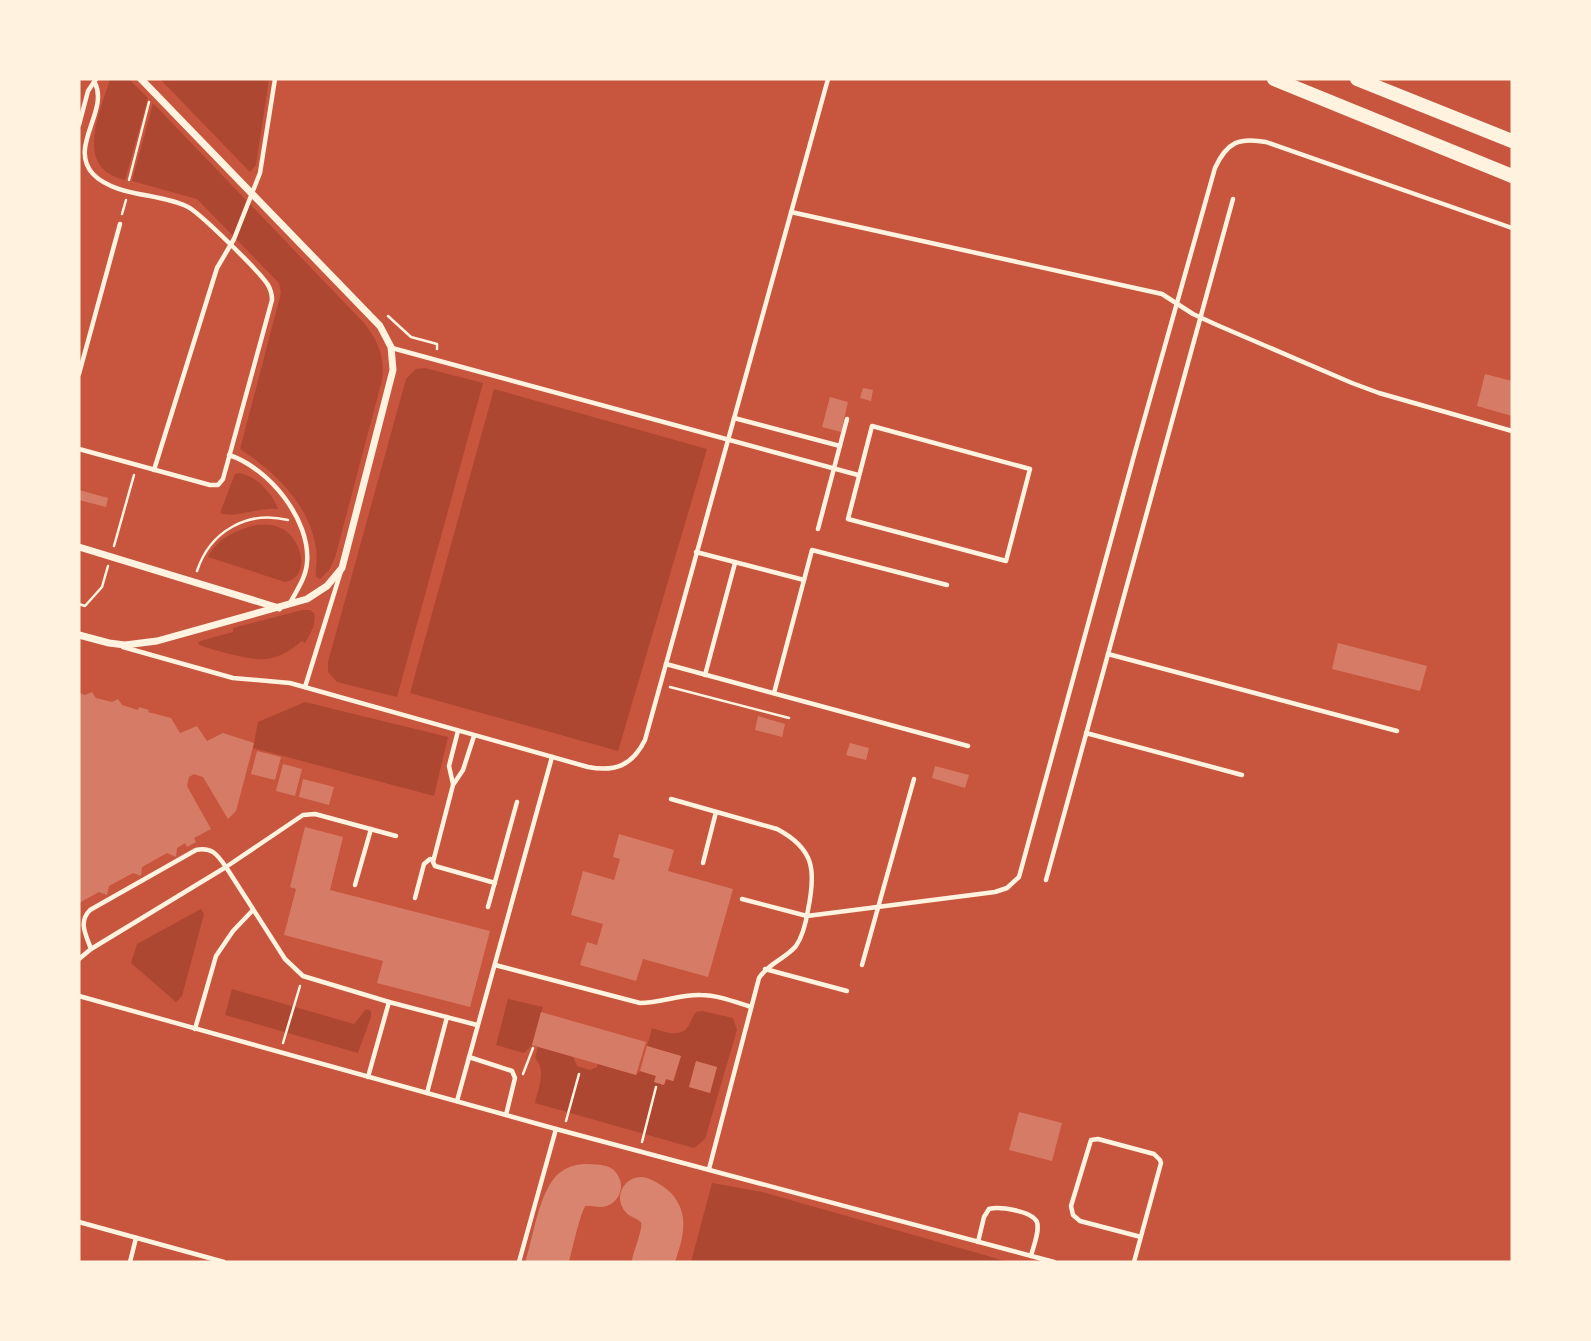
<svg xmlns="http://www.w3.org/2000/svg" width="1591" height="1341" font-family="Rubik,sans-serif">
	<style>
		.green { fill: #ae4732; fill-rule: evenodd }
		.lines { fill: none; stroke-linecap: round; stroke-linejoin: round }
		.taxiway { stroke: #d8846e; stroke-width: 42 }
		.building { fill: #d67c66 }
		.path { stroke: #fff3e0; stroke-width: 2.5 }
		.service { stroke: #fff3e0; stroke-width: 4.5 }
		.minor { stroke: #fff3e0; stroke-width: 7 }
		.trunk { stroke: #fff3e0; stroke-width: 14 }
	</style>
	<rect width="100%" height="100%" fill="#c8553d"/>
	<g class="green">
		<path d="M110,79H129L148,98L125,180C73,168 100,113 110,79Z"/>
		<path d="M160,79H269L256,165L250,172Z"/>
		<path d="M153,103L364,323C378,341 385,356 382,380L335,558L329,570L320,579L316,577C315,568 318,559 316,549C310,505 275,472 240,449L281,293L279,283L197,199L132,181Z"/>
		<path d="M425,368L483,383L397,697L337,682L328,672V662L406,379L416,369Z"/>
		<path d="M494,389L707,449L618,751L410,693Z"/>
		<path d="M239,473C257,476 272,493 278,509C258,507 236,519 220,513L235,474Z"/>
		<path d="M256,525C263,525 271,524 278,527C301,534 313,577 285,582L208,557C217,538 237,530 256,525Z"/>
		<path d="M302,610H310L314,613C317,624 310,634 305,643L302,641C276,663 261,662 230,654C220,651 208,649 198,644L200,641L233,632V628Z"/>
		<path d="M305,702L448,737L434,796L253,748L258,722Z"/>
		<path d="M201,909L204,914L182,996L176,1002L131,963L137,944Z"/>
		<path d="M232,989L354,1024L366,1009L371,1011V1017L358,1053L225,1015Z"/>
		<path d="M508,999L543,1007L532,1045L524,1053L496,1045Z"/>
		<path d="M702,1011L733,1018L737,1030L705,1139L694,1148L535,1103C538,1088 547,1071 535,1058L538,1047L573,1057L577,1066L590,1070L597,1067L598,1064L636,1075L640,1071L656,1076L654,1082L664,1085L666,1079L674,1081L681,1056L647,1046L652,1028C661,1031 679,1038 687,1028C691,1024 691,1017 696,1012ZM696,1062L717,1067L710,1093L689,1087Z"/>
		<path d="M712,1183L762,1192L1009,1262H691Z"/>
	</g>
	<g class="lines">
		<g class="taxiway">
			<path d="M641,1198C674,1212 661,1235 653,1262"/>
			<path d="M547,1262C552,1246 560,1199 573,1189C580,1183 591,1185 600,1186"/>
		</g>
	</g>
	<g class="building">
		<path d="M1485,374L1512,381V416L1477,406Z"/>
		<path d="M863,388L873,390L871,401L860,398Z"/>
		<path d="M830,397L848,402L841,432L822,427Z"/>
		<path d="M79,490L108,498L106,507L79,500Z"/>
		<path d="M1338,643L1427,666L1420,691L1332,669Z"/>
		<path d="M92,692L96,698L112,702L118,699L122,705L138,710L139,707L149,710L148,712L171,718L180,733L197,726L207,741L223,733L254,743L236,811L228,819L203,777L194,774L189,777L187,786L211,829L194,838L196,842L187,847L185,843L177,848L176,857L167,853L142,867L141,876L133,873L109,886L107,895L99,892L79,903V693L85,695Z"/>
		<path d="M758,716L785,724L782,737L755,730Z"/>
		<path d="M850,743L869,748L866,760L846,755Z"/>
		<path d="M257,751L281,757L275,780L251,774Z"/>
		<path d="M283,764L302,769L295,796L276,791Z"/>
		<path d="M935,766L969,775L965,788L932,778Z"/>
		<path d="M303,779L334,787L329,805L299,797Z"/>
		<path d="M305,827L343,837L330,890L490,931L470,1007L377,983L383,961L284,935L296,889L290,887Z"/>
		<path d="M619,834L674,850L668,871L733,889L708,977L643,959L636,981L580,965L587,942L597,945L603,924L571,915L583,871L614,880L620,859L613,857Z"/>
		<path d="M541,1012L646,1042L636,1075L532,1045Z"/>
		<path d="M647,1046L681,1056L673,1081L666,1079L664,1085L654,1082L656,1076L640,1071Z"/>
		<path d="M696,1061L717,1067L710,1093L689,1087Z"/>
		<path d="M1019,1112L1062,1123L1052,1161L1009,1150Z"/>
	</g>
	<g class="lines">
		<g class="path">
			<path d="M129,180L149,102"/>
			<path d="M122,214L126,200"/>
			<path d="M388,316L411,337L437,344V349"/>
			<path d="M114,546L134,475"/>
			<path d="M197,571C210,531 248,510 288,520"/>
			<path d="M79,604L85,606L102,587L108,566"/>
			<path d="M670,687L789,718"/>
			<path d="M283,1043L300,986"/>
			<path d="M523,1074L533,1048"/>
			<path d="M566,1121L579,1074"/>
			<path d="M642,1142L656,1087"/>
		</g>
		<g class="service">
			<path d="M79,125L88,91L96,79"/>
			<path d="M791,212L1162,294L1193,314L1217,325L1352,383L1379,393L1512,431"/>
			<path d="M392,348L858,475"/>
			<path d="M79,374L120,224"/>
			<path d="M734,418L840,446"/>
			<path d="M872,426L1030,469L1006,561L848,519Z"/>
			<path d="M79,449L210,485H218L223,479L272,300C272,295 271,290 268,285C261,273 200,213 188,207C161,193 115,197 93,174C68,147 109,111 95,83"/>
			<path d="M229,455C269,468 311,520 307,563C306,577 297,590 290,603"/>
			<path d="M154,470L217,268L234,239L260,173L275,79"/>
			<path d="M818,529L847,419"/>
			<path d="M696,552L804,580"/>
			<path d="M123,647L233,678L290,683L588,767C615,772 632,766 645,740L828,79"/>
			<path d="M1108,654L1397,731"/>
			<path d="M666,664L968,746"/>
			<path d="M705,675L735,563"/>
			<path d="M305,687L341,571"/>
			<path d="M774,693L812,550L947,585"/>
			<path d="M1086,733L1242,775"/>
			<path d="M474,736L463,770L453,785L433,862L435,866L495,883"/>
			<path d="M453,784L449,766L458,731"/>
			<path d="M671,799L777,829C815,849 816,871 808,910C806,922 803,936 796,946C785,959 769,963 759,978L709,1169"/>
			<path d="M703,863L716,812"/>
			<path d="M1046,880L1233,199"/>
			<path d="M355,885L371,829"/>
			<path d="M415,898L424,864L430,859L433,860"/>
			<path d="M742,899L807,916L995,892L1007,888L1019,877L1135,452L1215,168C1227,142 1239,137 1266,142L1512,228"/>
			<path d="M488,907L517,802"/>
			<path d="M91,949C86,935 78,922 90,910L196,850C212,847 217,854 226,867L285,959L303,976L389,1002L477,1025"/>
			<path d="M79,959L91,949L226,867L303,815L315,814L396,836"/>
			<path d="M495,965L640,1003C661,1003 680,994 701,995C718,995 735,1002 751,1007"/>
			<path d="M862,965L914,779"/>
			<path d="M765,969L847,991"/>
			<path d="M79,996L556,1129L1054,1262"/>
			<path d="M195,1029L216,956L233,931L253,910"/>
			<path d="M469,1057L512,1071L515,1078L506,1115"/>
			<path d="M368,1077L389,1002"/>
			<path d="M427,1093L447,1017"/>
			<path d="M457,1101L552,757"/>
			<path d="M79,1222L224,1262"/>
			<path d="M978,1242L984,1217L989,1209C999,1206 1032,1211 1037,1222C1040,1231 1033,1247 1031,1256"/>
			<path d="M130,1262L136,1238"/>
			<path d="M519,1262L556,1129"/>
			<path d="M1134,1262L1161,1163L1160,1160L1154,1154L1098,1139L1091,1140L1071,1206L1073,1215L1080,1221L1141,1237"/>
		</g>
		<g class="minor">
			<path d="M79,547L279,608"/>
			<path d="M79,635L109,643L125,645L157,641L307,599L327,586L342,568L393,370L391,347L380,326L141,79"/>
		</g>
		<g class="trunk">
			<path d="M1274,79L1512,176"/>
			<path d="M1357,79L1512,141"/>
		</g>
	</g>
	<rect width="1591" height="1341" fill="none" stroke="#fff3e0" stroke-width="161"/>
</svg>
